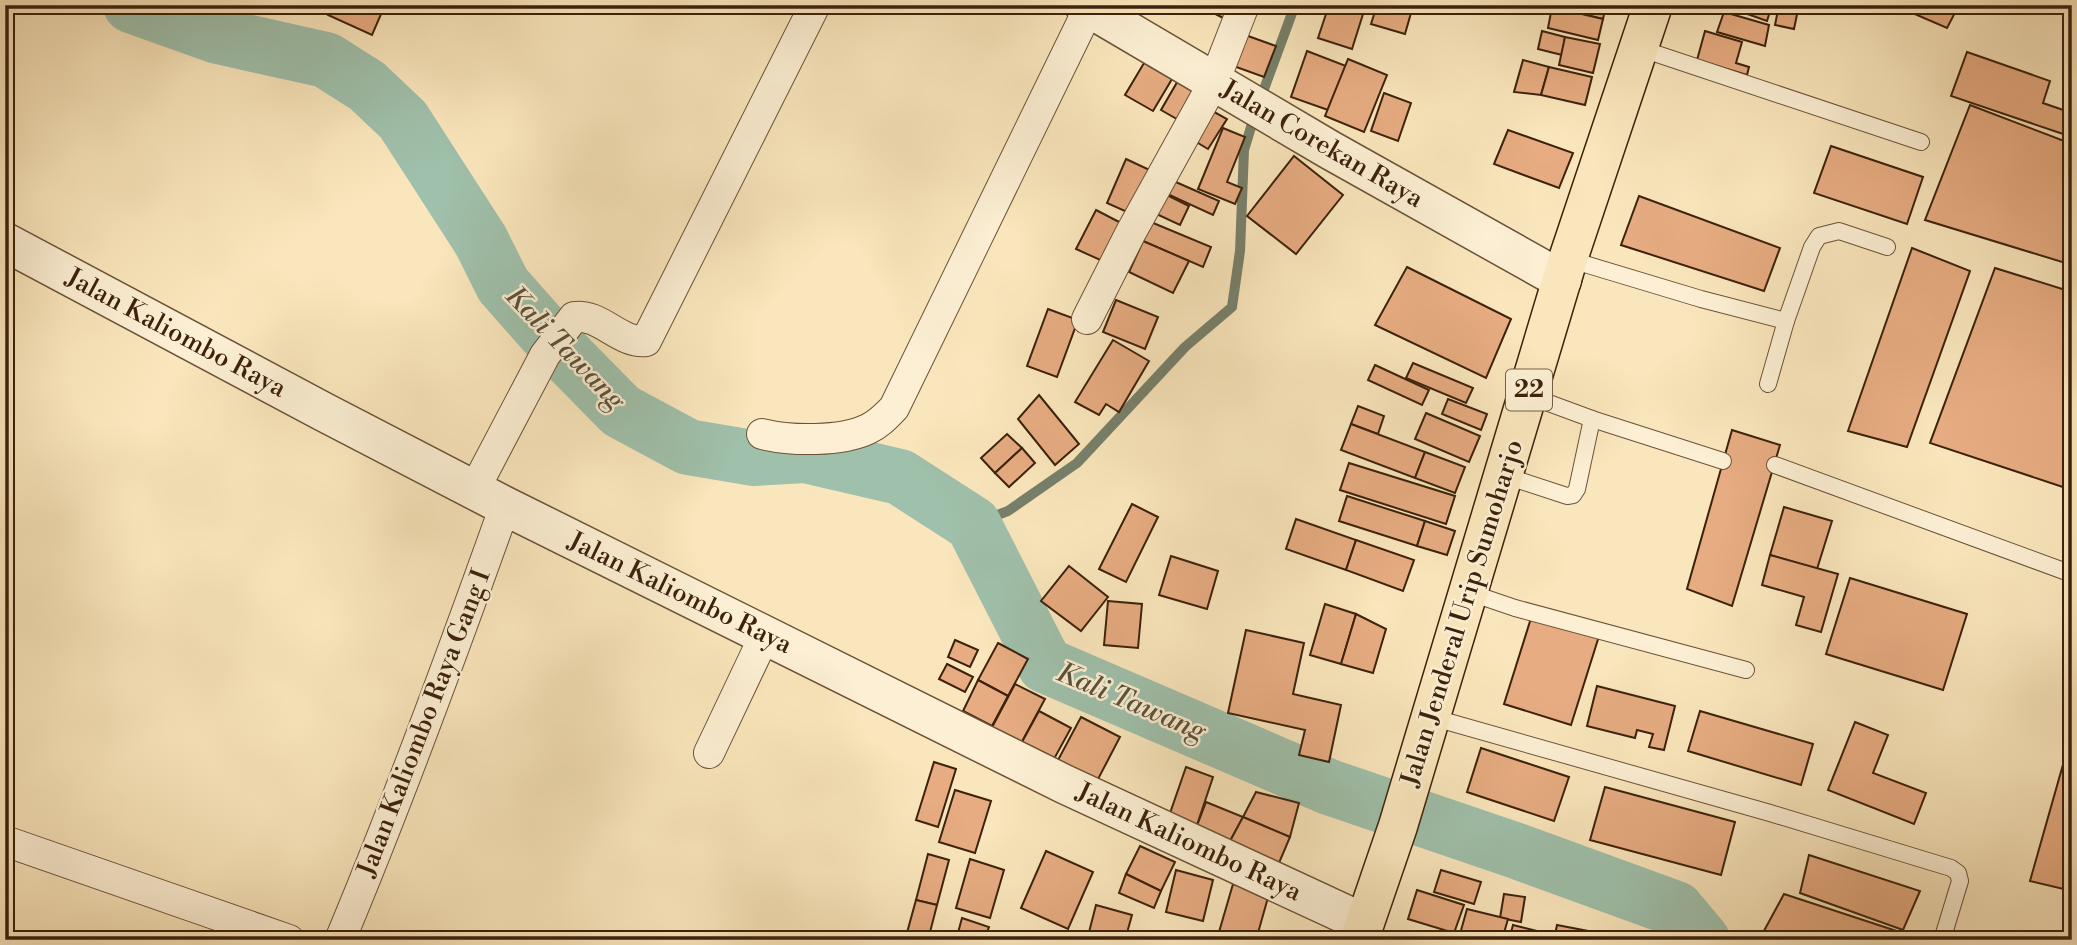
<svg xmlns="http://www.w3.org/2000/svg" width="2077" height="945" font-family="'Libre Bodoni',serif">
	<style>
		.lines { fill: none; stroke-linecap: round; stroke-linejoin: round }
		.stream { stroke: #77806b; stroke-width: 10 }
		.river { stroke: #9fc0ab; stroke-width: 56 }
		.building { fill: #e7ac81; stroke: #3c210c; stroke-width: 2 }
		.service-casing { stroke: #6c5238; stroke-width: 18 }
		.minor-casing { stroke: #6c5238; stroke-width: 32 }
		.tertiary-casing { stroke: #6c5238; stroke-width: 41 }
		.trunk-casing { stroke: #3c210c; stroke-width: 41 }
		.service { stroke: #fcefd3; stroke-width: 16 }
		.minor { stroke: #fcefd3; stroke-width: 30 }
		.tertiary { stroke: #fcefd3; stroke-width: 38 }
		.trunk { stroke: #fae6bc; stroke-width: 38 }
		.labels { text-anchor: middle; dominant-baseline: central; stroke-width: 5; stroke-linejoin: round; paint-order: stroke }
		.shield { fill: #fcefd3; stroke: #765f48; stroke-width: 2 }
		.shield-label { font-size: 24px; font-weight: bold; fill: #3c210c }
		.street-label { font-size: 26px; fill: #3c210c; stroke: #fcefd3 }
		.water-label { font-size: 28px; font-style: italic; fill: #5a513c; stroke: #fcefd3 }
	</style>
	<rect width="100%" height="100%" fill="#fae6bc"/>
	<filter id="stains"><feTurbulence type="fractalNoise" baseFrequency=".00286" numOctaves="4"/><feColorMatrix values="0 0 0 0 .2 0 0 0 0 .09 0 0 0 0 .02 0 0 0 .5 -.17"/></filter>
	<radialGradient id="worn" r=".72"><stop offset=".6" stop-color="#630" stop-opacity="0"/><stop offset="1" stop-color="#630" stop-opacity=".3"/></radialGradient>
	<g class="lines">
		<g class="stream">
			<path d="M1260,100L1295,5"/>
			<path d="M973,524L1008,511L1077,463L1185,347L1232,307L1240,251L1244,150L1255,114"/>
		</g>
		<path class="river" d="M131,5L218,36L326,60L367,86L403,120L481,241L503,285L555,344L621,411L688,447L753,458L805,455L900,477L973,524L1045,665L1329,787L1514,850L1676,909L1702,940"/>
	</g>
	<g class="building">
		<path d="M332,5H385L372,35L328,15Z"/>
		<path d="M1198,5H1238L1231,22Z"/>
		<path d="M1329,5H1346L1364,11L1352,49L1318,38Z"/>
		<path d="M1377,5L1413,6L1405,34L1371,24Z"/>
		<path d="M1482,5H1511L1510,11Z"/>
		<path d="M1553,5H1606L1603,19L1552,7Z"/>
		<path d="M1722,5H1772L1767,21Z"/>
		<path d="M1779,5H1799L1794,29L1775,25Z"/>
		<path d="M1894,5H1959L1947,28Z"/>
		<path d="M1552,7L1603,19L1598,40L1548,28Z"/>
		<path d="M1724,12L1769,25L1765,46L1717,32Z"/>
		<path d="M1542,31L1565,37L1562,55L1538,49Z"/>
		<path d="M1705,31L1742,42L1736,63L1749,67L1747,75L1697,60Z"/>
		<path d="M1237,32L1276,46L1264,77L1225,63Z"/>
		<path d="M1565,37L1600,44L1593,73L1559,65Z"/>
		<path d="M1307,51L1346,66L1328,110L1291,97Z"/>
		<path d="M1967,52L2050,81L2043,103L2072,113V137L1951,96Z"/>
		<path d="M1348,59L1387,75L1364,132L1325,116Z"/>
		<path d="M1523,60L1549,67L1541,95L1514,92Z"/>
		<path d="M1144,63L1172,79L1153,111L1125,95Z"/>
		<path d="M1549,67L1592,77L1585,105L1541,95Z"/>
		<path d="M1179,79L1200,92L1182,122L1161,110Z"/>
		<path d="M1384,93L1411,103L1398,141L1371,131Z"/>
		<path d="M1970,105L2072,144V265L1925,220Z"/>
		<path d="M1207,108L1227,119L1208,149L1188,137Z"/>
		<path d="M1223,128L1245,137L1227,182L1242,188L1235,204L1198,189Z"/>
		<path d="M1508,130L1573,153L1559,188L1494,164Z"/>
		<path d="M1831,146L1923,177L1907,224L1814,193Z"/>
		<path d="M1294,156L1343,195L1296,254L1247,216Z"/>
		<path d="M1126,159L1156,173L1136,216L1107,203Z"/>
		<path d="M1169,179L1219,201L1213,215L1163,192Z"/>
		<path d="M1161,192L1189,206L1180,225L1150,211Z"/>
		<path d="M1639,196L1780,248L1764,291L1621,245Z"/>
		<path d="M1096,210L1125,225L1107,263L1076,249Z"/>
		<path d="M1146,220L1211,247L1203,267L1138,239Z"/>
		<path d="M1143,241L1189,261L1173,293L1129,272Z"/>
		<path d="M1912,248L1970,271L1907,447L1848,431Z"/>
		<path d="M1407,267L1511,319L1486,378L1375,325Z"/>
		<path d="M1995,268L2072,292V490L1930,443Z"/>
		<path d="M1116,300L1158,317L1145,349L1103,332Z"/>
		<path d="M1048,309L1078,320L1057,377L1027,366Z"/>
		<path d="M1113,340L1149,361L1119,412L1106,404L1099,415L1075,402Z"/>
		<path d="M1413,363L1473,388L1466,403L1406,378Z"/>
		<path d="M1375,365L1429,390L1422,405L1368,380Z"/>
		<path d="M1039,395L1079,444L1055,465L1018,419Z"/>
		<path d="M1448,399L1487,414L1481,430L1442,414Z"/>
		<path d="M1358,406L1384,416L1378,434L1351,424Z"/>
		<path d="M1426,413L1480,436L1469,462L1415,439Z"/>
		<path d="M1351,424L1425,452L1415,478L1341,450Z"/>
		<path d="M1732,430L1780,445L1732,606L1687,589Z"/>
		<path d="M1007,434L1022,448L995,473L981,458Z"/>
		<path d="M1022,448L1035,463L1009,487L995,473Z"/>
		<path d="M1425,452L1465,467L1455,493L1415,478Z"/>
		<path d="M1349,463L1455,496L1446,524L1340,490Z"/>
		<path d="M1347,496L1425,521L1417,546L1339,521Z"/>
		<path d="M1132,504L1158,517L1126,582L1099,569Z"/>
		<path d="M1784,507L1832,521L1817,569L1770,555Z"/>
		<path d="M1296,519L1356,540L1346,570L1286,549Z"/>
		<path d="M1425,521L1455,531L1447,555L1417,546Z"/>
		<path d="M1356,540L1414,560L1403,591L1346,570Z"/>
		<path d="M1770,555L1838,574L1821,632L1796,625L1804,597L1762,585Z"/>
		<path d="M1171,556L1218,571L1207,609L1159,595Z"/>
		<path d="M1069,566L1108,597L1081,631L1041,601Z"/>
		<path d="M1850,578L1967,614L1943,690L1826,654Z"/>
		<path d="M1108,601L1142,604L1138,648L1104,645Z"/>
		<path d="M1325,604L1356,614L1341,664L1310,655Z"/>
		<path d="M1356,614L1386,629L1373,673L1341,664Z"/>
		<path d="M1532,615L1600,633L1571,725L1504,704Z"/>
		<path d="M1246,630L1304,643L1293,694L1341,705L1329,762L1299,755L1305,730L1228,713Z"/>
		<path d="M955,640L978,650L970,667L948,657Z"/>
		<path d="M998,643L1028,659L1008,696L978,680Z"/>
		<path d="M947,664L973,677L965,692L939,679Z"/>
		<path d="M978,680L1008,696L992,726L963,711Z"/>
		<path d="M1015,684L1045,699L1018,749L989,733Z"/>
		<path d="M1597,686L1675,706L1664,750L1649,747L1653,734L1637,730L1635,738L1587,726Z"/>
		<path d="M1039,711L1071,728L1054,759L1022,742Z"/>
		<path d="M1700,711L1813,744L1801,785L1688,751Z"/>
		<path d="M1081,717L1120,737L1097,781L1058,760Z"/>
		<path d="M1855,722L1888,735L1873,773L1926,793L1914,824L1828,790Z"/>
		<path d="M1481,748L1569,777L1554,821L1467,792Z"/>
		<path d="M2066,754L2072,756V891L2030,881Z"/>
		<path d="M934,762L956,769L938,827L916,820Z"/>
		<path d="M1186,767L1213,777L1195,831L1168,819Z"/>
		<path d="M1605,787L1735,822L1721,875L1590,840Z"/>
		<path d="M955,790L991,801L975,853L939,842Z"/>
		<path d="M1256,792L1299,803L1290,837L1243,817Z"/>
		<path d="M1206,802L1243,817L1229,843L1195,831Z"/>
		<path d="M1243,817L1290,837L1279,863L1229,843Z"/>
		<path d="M1140,846L1175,862L1161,891L1126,874Z"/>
		<path d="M1046,851L1093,872L1068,929L1021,908Z"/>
		<path d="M928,854L949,860L937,905L916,900Z"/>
		<path d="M1809,855L1920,891L1903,930L1800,893Z"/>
		<path d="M970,859L1004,870L990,918L956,908Z"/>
		<path d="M1176,870L1213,880L1203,921L1166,912Z"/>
		<path d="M1441,870L1481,882L1474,904L1434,892Z"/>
		<path d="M1126,874L1161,891L1154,908L1119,893Z"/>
		<path d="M1233,884L1269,894L1256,940H1242L1219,932Z"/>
		<path d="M1417,890L1464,905L1454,933L1408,919Z"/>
		<path d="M1504,894L1525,897L1521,922L1500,918Z"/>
		<path d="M1784,894L1924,940H1759Z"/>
		<path d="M916,900L937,905L928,940H905Z"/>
		<path d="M1096,905L1132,915L1125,940H1087Z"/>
		<path d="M1467,909L1508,919L1502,940H1480L1460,934Z"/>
		<path d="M962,918L989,927L984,940H956Z"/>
		<path d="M1513,925L1553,935L1552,940H1509Z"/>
		<path d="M1557,925L1599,933L1597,940H1554Z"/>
	</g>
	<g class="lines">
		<g class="service-casing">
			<g id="service">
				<path d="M1639,48L1921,142"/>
				<path d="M1568,259L1701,299L1786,321"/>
				<path d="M1768,384L1786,321L1812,247L1819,236L1839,231L1887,247"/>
				<path d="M1592,419L1723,461"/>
				<path d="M1775,465L2072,574"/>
				<path d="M1503,475L1567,496L1573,495L1577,489L1592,419L1527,395"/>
				<path d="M1468,592L1515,608L1746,670"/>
				<path d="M1431,717L1770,813L1951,868L1958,873L1960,881L1942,940"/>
			</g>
		</g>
		<g class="minor-casing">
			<g id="minor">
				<path d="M1087,319L1130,234L1214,82L1244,5"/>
				<path d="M762,434C791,441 841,442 868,429C879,424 886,416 894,408L1089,8"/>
				<path d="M474,490L545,355L574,317C600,313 620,344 646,341L815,5"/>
				<path d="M709,753L765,635"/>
				<path d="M5,841L289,940"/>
				<path d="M340,940C400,797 453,652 505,506"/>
			</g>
		</g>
		<g class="tertiary-casing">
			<g id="tertiary">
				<path d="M1084,5L1330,150L1562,280"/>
				<path d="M5,242L322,411L505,506L1064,784L1364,923"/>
			</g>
		</g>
		<g class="trunk-casing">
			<path id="trunk" d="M1359,940L1398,826L1568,259L1653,5"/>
		</g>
		<use href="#service" class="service"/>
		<use href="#minor" class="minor"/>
		<use href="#tertiary" class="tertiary"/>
		<use href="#trunk" class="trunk"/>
	</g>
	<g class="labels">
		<rect class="shield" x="1506" y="369.5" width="46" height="41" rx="5"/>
		<g class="shield-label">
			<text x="1529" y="390">22</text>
		</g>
		<g class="street-label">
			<text transform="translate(1322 144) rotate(30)">Jalan Corekan Raya</text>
			<text transform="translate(176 333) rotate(28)">Jalan Kaliombo Raya</text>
			<text transform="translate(680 593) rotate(26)">Jalan Kaliombo Raya</text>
			<text transform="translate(1462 613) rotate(-73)">Jalan Jenderal Urip Sumoharjo</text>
			<text transform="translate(424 723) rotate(-69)">Jalan Kaliombo Raya Gang I</text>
			<text transform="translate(1189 842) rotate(25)">Jalan Kaliombo Raya</text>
		</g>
		<g class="water-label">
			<text transform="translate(565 348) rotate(46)">Kali Tawang</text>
			<text transform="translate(1131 702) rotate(23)">Kali Tawang</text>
		</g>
	</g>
	<rect width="2077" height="945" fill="none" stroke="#fae6bc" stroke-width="28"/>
	<rect x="7" y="7" width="2063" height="931" fill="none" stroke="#3c210c" stroke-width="3.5"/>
	<rect x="14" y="14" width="2049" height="917" fill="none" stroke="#3c210c" stroke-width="2"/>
	<rect width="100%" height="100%" filter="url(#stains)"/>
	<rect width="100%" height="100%" fill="url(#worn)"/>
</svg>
